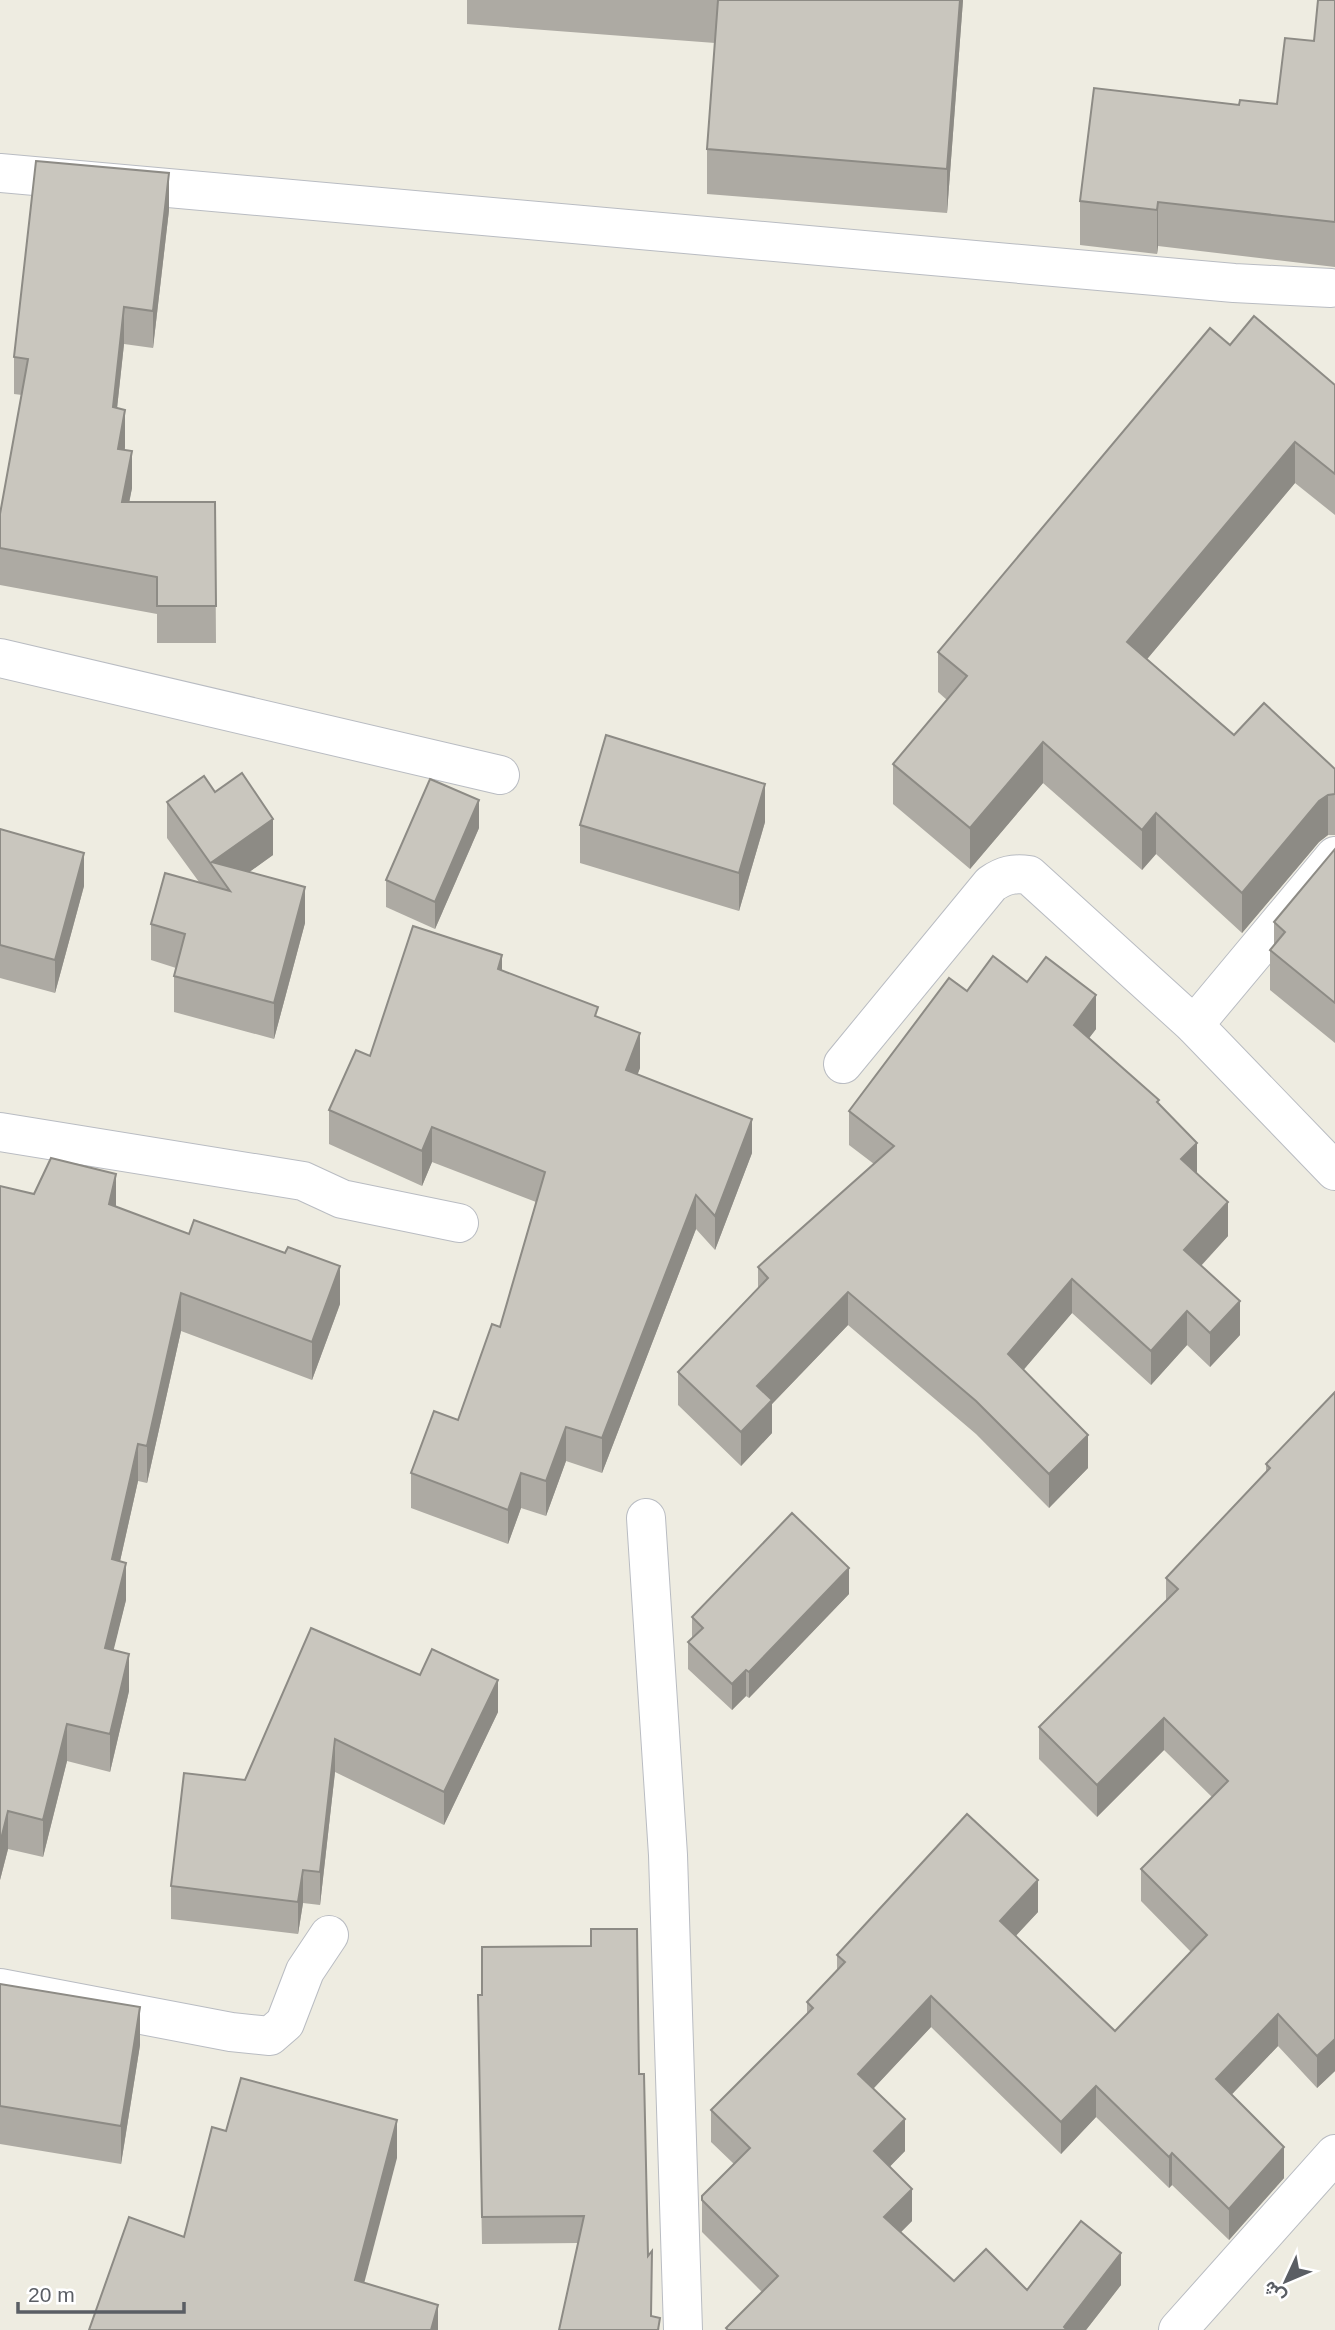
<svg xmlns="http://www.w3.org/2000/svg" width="1335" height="2330" font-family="Helvetica,Vazirmatn,sans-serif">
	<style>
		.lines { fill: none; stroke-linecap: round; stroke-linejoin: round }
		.minor-casing { stroke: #b9bcc2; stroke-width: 40 }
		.minor { stroke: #fff; stroke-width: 38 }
		.wall { fill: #adaaa3 }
		.shaded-wall { fill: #8d8b85 }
		.building { fill: #c9c6be; stroke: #8d8b85; stroke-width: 2 }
	</style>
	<rect width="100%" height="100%" fill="#eeece1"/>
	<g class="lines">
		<g class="minor-casing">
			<g id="minor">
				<path d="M0,173L1234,283L1331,288"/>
				<path d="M0,658L500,775"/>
				<path d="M1194,1025L1335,856"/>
				<path d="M843,1064L991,884C1004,875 1013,873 1029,875L1194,1025L1335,1171"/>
				<path d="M0,1132L303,1181L342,1199L459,1223"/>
				<path d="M646,1518L668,1855L683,2330"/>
				<path d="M0,1988L231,2032L270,2036L285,2023L305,1971L329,1935"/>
				<path d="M1178,2330L1335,2154"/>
			</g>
		</g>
		<use href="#minor" class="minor"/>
	</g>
	<g class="wall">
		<path d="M467,0H963L947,213L707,194V149L715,43L467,24Z"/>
		<path d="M1335,0V267L1158,246L1157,254L1080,245V201L1239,105L1277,104L1314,41Z"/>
		<path d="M169,210L153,348L124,344L117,408L125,447V450L132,488L129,502H215L216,643H157V614L0,585V548L22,395L14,394V357Z"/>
		<path d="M1230,345L1335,385V515L1295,483L1147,659L1234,735L1335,769V835H1328L1319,842L1242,933L1156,854L1142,870L1043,783L970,869L893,804V764L947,700L938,692V652Z"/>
		<path d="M215,792L273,855L249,872L305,923L274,1039L174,1012V976L176,968L151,960V924L199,882L167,838V802Z"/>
		<path d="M765,822L739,911L580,863V825Z"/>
		<path d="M479,828L435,929L386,907V880Z"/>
		<path d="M0,829L84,886L55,993L0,978Z"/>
		<path d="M1335,849V1043L1270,990V950L1274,945V922Z"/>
		<path d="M502,970L598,1017L640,1068L637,1075L752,1153L715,1250L696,1229L602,1473L566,1461L546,1516L521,1508L508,1544L411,1508V1473L458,1420L500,1327L536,1202L432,1162L422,1186L329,1144V1110L370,1056Z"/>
		<path d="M1027,982L1096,1029L1089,1038L1159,1104L1197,1173L1228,1236L1201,1266L1240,1335L1210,1367L1187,1345L1151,1385L1072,1313L1023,1370L1088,1468L1049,1508L976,1434L848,1325L772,1404V1433L741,1466L678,1405V1372L758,1288V1267L874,1164L849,1145V1111L967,991Z"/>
		<path d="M0,1186L34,1194L116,1207L340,1304L312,1380L181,1331L147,1483L138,1481L120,1561L126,1600L113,1650L129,1691L110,1772L67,1761L43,1857L8,1849L0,1880Z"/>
		<path d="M1335,1392V2071L1317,2088L1278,2046L1231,2095L1284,2178L1229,2240L1172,2185L1169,2188L1096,2117L1061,2154L931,2027L873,2089L905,2151L889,2167L912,2221L901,2232L954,2281L1027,2290L1121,2285L1086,2330H726V2328L762,2292L702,2232V2196L734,2164L711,2142V2110L807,2014V2002L837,1971V1955L1038,1912L1015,1936L1115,2031L1191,1952L1141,1901V1869L1212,1797L1164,1750L1097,1817L1039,1759V1727L1166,1602V1578L1266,1472V1464Z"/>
		<path d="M849,1594L749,1698L746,1696L732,1710L688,1669V1642L692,1639V1617Z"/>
		<path d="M311,1628L498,1712L444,1825L335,1772L320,1905L303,1903L298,1934L171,1919V1886L245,1780Z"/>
		<path d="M0,1984L140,2045L121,2164L0,2144Z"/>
		<path d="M478,2022L639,2074L648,2256L652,2316L660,2330L578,2243L482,2244Z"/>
	</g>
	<g class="shaded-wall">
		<path d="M960,0H963L947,213V169Z"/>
		<path d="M169,173V210L153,348V311Z"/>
		<path d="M1158,202V246L1157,254V210Z"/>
		<path d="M124,307V344L113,445V407Z"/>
		<path d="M125,410V447L118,486V449Z"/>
		<path d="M1295,442V483L1127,683V642Z"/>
		<path d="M132,451V488L122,539V502Z"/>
		<path d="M1043,742V783L970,869V828Z"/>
		<path d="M765,784V822L739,911V873Z"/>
		<path d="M1328,795V835L1319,842L1242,933V893L1319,801Z"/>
		<path d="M479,800V828L435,929V902Z"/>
		<path d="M1156,813V854L1142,870V830Z"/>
		<path d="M273,819V855L227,888L212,862Z"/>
		<path d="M84,853V886L55,993V960Z"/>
		<path d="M305,887V923L274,1039V1003Z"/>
		<path d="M502,955V990L498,969Z"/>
		<path d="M1096,995V1029L1074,1058V1025Z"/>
		<path d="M640,1033V1068L626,1105V1070Z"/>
		<path d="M752,1119V1153L715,1250V1216Z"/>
		<path d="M432,1127V1162L422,1186V1151Z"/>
		<path d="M1197,1143V1177L1181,1159Z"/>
		<path d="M116,1174V1212L109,1204Z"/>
		<path d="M696,1195V1229L602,1473V1438Z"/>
		<path d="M1228,1202V1236L1184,1284V1250Z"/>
		<path d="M340,1266V1304L312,1380V1342Z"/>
		<path d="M1072,1279V1313L1008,1388V1354Z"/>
		<path d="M848,1292V1325L772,1404V1433L741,1466V1432L757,1386Z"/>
		<path d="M181,1293V1331L147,1483V1446Z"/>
		<path d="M1240,1301V1335L1210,1367V1333Z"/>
		<path d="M1187,1311V1345L1151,1385V1351Z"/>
		<path d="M566,1427V1461L546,1516V1481Z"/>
		<path d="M1088,1435V1468L1049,1508V1474Z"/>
		<path d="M138,1444V1481L112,1597V1559Z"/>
		<path d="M521,1473V1508L508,1544V1510Z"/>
		<path d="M126,1563V1600L105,1685V1648Z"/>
		<path d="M849,1568V1594L749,1698V1672Z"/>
		<path d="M129,1654V1691L110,1772V1734Z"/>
		<path d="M746,1670V1696L732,1710V1684Z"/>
		<path d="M498,1680V1712L444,1825V1792Z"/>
		<path d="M1164,1718V1750L1097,1817V1785Z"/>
		<path d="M67,1724V1761L43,1857V1820Z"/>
		<path d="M335,1739V1772L320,1905V1872Z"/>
		<path d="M8,1811V1849L0,1880V1843Z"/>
		<path d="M303,1870V1903L298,1934V1902Z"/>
		<path d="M1038,1880V1912L1000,1953V1921Z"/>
		<path d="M931,1996V2027L858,2105V2074Z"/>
		<path d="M140,2007V2045L121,2164V2126Z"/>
		<path d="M1278,2014V2046L1216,2111V2079Z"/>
		<path d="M1335,2039V2071L1317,2088V2056Z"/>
		<path d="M1096,2086V2117L1061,2154V2122Z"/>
		<path d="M905,2119V2151L874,2183V2151Z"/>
		<path d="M397,2120V2158L355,2318V2280Z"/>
		<path d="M1284,2147V2178L1229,2240V2209Z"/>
		<path d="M1172,2153V2185L1169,2188V2157Z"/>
		<path d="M912,2189V2221L884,2249V2217Z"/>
		<path d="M1121,2253V2285L1086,2330H1064V2327Z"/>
		<path d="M438,2305V2330H431Z"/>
	</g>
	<g class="building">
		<path d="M718,0H960L947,169L707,149Z"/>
		<path d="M1318,0H1335V222L1158,202L1157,210L1080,201L1094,88L1239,105L1240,100L1277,104L1285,38L1314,41Z"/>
		<path d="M36,161L169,173L153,311L124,307L113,407L125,410L118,449L132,451L122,502H215L216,606H157V577L0,548V514L28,359L14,357Z"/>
		<path d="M1254,316L1335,385V474L1295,442L1127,642L1234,735L1264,703L1335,769V794L1328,795L1319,801L1242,893L1156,813L1142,830L1043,742L970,828L893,764L967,676L938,652L1210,328L1230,345Z"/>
		<path d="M606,735L765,784L739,873L580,825Z"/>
		<path d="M242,773L273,819L212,862L305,887L274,1003L174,976L185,934L151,924L165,873L230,891L167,802L204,776L215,792Z"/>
		<path d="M430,779L479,800L435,902L386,880Z"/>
		<path d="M0,829L84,853L55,960L0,945Z"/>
		<path d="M1335,849V1003L1270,950L1285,932L1274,922Z"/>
		<path d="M413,926L502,955L498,969L598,1007L595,1016L640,1033L626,1070L752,1119L715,1216L696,1195L602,1438L566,1427L546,1481L521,1473L508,1510L411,1473L434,1411L458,1420L492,1324L500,1327L545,1172L432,1127L422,1151L329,1110L356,1050L370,1056Z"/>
		<path d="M993,956L1027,982L1046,957L1096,995L1074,1025L1159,1100L1157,1102L1197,1143L1181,1159L1228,1202L1184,1250L1240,1301L1210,1333L1187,1311L1151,1351L1072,1279L1008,1354L1088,1435L1049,1474L976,1401L848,1292L757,1386L772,1400L741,1432L678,1372L768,1278L758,1267L894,1146L849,1111L949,978L967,991Z"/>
		<path d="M51,1158L116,1174L109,1204L189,1234L194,1220L285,1253L288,1247L340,1266L312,1342L181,1293L147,1446L138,1444L112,1559L126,1563L105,1648L129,1654L110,1734L67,1724L43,1820L8,1811L0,1843V1186L34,1194Z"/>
		<path d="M1335,1392V2039L1317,2056L1278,2014L1216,2079L1284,2147L1229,2209L1172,2153L1169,2157L1096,2086L1061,2122L931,1996L858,2074L905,2119L874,2151L912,2189L884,2217L954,2281L986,2249L1027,2290L1081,2221L1121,2253L1064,2327L1067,2330H728L726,2328L778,2276L702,2200V2196L750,2148L711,2110L813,2008L807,2002L845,1962L837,1955L967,1814L1038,1880L1000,1921L1115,2031L1207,1935L1141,1869L1228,1781L1164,1718L1097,1785L1039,1727L1178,1589L1166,1578L1270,1468L1266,1464Z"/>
		<path d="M792,1513L849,1568L749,1672L746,1670L732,1684L688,1642L703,1628L692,1617Z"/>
		<path d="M311,1628L420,1675L432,1649L498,1680L444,1792L335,1739L320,1872L303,1870L298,1902L171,1886L184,1773L245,1780Z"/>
		<path d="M591,1929H637L639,2074H644L648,2256L652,2251L651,2316L660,2318L658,2330H559L584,2216L482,2217L478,1995H482V1947L591,1946Z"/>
		<path d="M0,1984L140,2007L121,2126L0,2106Z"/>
		<path d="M241,2078L397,2120L355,2280L438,2305L431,2330H89L129,2217L184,2237L212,2127L226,2131Z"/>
	</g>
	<g transform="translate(1286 2281) rotate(226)" stroke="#ffffff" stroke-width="5" paint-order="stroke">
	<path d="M0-5L12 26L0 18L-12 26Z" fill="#5a5e64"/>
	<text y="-10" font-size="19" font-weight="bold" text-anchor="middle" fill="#5a5e64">ش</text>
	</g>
	<path d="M18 2302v10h166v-10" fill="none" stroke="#5a5e64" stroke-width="3.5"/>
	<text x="28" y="2302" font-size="21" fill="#5a5e64" stroke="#ffffff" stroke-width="5" paint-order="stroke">20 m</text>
</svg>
